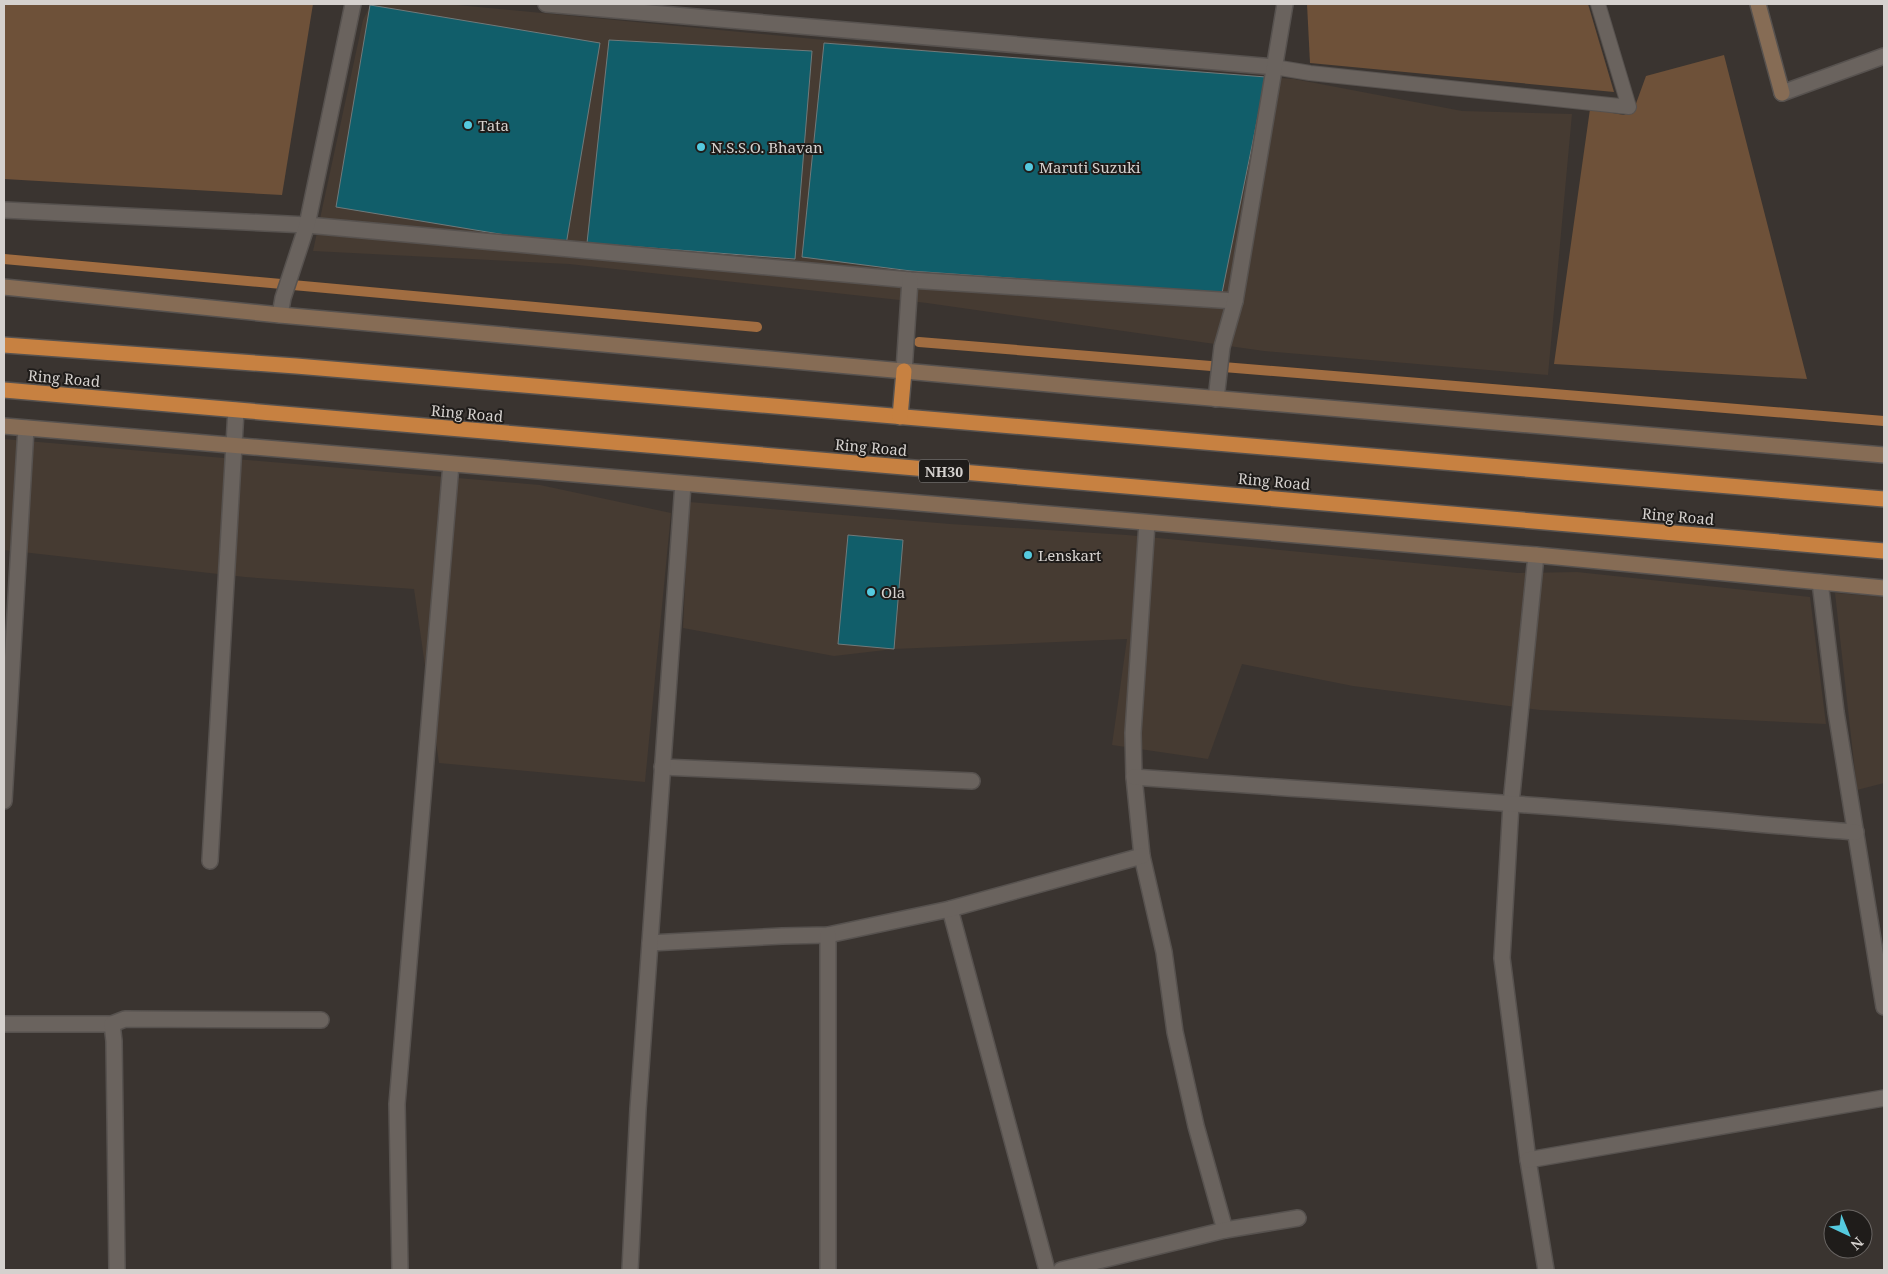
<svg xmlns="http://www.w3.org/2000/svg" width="1888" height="1274" font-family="'Noto Serif',serif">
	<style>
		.built { fill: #463b32 }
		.green { fill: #6e5139 }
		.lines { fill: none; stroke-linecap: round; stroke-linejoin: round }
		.stream { stroke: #a16d41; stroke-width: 10 }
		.building { fill: #115e6a; stroke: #707a7b }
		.lane-casing { stroke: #57524f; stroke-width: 16 }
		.street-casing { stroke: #57524f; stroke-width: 18 }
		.secondary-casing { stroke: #57524f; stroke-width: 18 }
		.highway-casing { stroke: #57524f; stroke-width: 18 }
		.lane { stroke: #6a635e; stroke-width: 14 }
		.street { stroke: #6a635e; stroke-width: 15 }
		.secondary { stroke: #866c55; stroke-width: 15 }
		.highway { stroke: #c78141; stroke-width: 15 }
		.poi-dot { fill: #55cadf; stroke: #1f1c1a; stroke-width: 2 }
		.labels { text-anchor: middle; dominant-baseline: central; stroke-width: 4; stroke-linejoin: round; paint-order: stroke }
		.shield { fill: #1f1c1a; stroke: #9e9b98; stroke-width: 1 }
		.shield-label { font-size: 14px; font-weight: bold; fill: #d5d1ce }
		.poi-label { font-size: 15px; fill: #d5d1ce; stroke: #1f1c1a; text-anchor: start }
		.street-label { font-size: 15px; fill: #d5d1ce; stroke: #1f1c1a }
	</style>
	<rect width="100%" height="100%" fill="#3a3430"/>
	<g class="built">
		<path d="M371,4H447L1035,60L1294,79L1462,111L1572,114L1548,375L1264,351L927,303L569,264L313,251L363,20Z"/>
		<path d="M4,439L540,485L671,513L645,782L439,763L414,589L245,577L4,550Z"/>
		<path d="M689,502L950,524L1127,535L1518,573L1577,572L1810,597L1826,724L1540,710L1353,686L1242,664L1208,759L1112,745L1127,639L894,649L834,656L683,628Z"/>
		<path d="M1835,593L1884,597V783L1857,790Z"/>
	</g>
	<g class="green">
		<path d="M4,4H313L282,195L4,179Z"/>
		<path d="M1307,4H1588L1614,92L1310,63Z"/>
		<path d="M1724,55L1807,379L1554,364L1590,109L1624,115L1634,109L1646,76Z"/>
	</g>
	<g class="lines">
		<g class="stream">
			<path d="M4,259L757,327"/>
			<path d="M919,342L1884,421"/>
		</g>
	</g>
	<g class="building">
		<path d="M370,5L600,43L566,245L336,207Z"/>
		<path d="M609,40L812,51L795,259L587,243Z"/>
		<path d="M824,43L1266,77L1222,293L911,271L802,257Z"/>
		<path d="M848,535L903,540L894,649L838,644Z"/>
	</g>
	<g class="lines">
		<g class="lane-casing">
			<path id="lane" d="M1274,67L1310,73L1629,107L1598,4"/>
		</g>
		<g class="street-casing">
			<g id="street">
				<path d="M546,4L1274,67"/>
				<path d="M1782,93L1884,56"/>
				<path d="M4,210L307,225L910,280L1235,301"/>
				<path d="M280,315L283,298L307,225L353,4"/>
				<path d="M904,371L910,280"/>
				<path d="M1216,399L1222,347L1235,301L1285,4"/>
				<path d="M1147,523L1133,733L1134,777L1142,856L1164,952L1175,1032L1196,1126L1225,1230"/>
				<path d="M1536,555L1511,804L1502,958L1528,1160L1546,1270"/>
				<path d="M1820,582L1836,712L1884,1007"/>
				<path d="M662,767L972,781"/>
				<path d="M1134,777C1312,790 1490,801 1668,816C1731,821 1793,828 1856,832"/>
				<path d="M4,801L26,428"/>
				<path d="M210,861L236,410"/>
				<path d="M950,909L1047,1270"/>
				<path d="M650,943L782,936L828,935L950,909L1142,856"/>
				<path d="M4,1024H112"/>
				<path d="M1528,1160L1884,1098"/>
				<path d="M117,1270L114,1041L112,1024L125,1019L321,1020"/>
				<path d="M400,1270L397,1104L451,464"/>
				<path d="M630,1270L638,1109L683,484"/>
				<path d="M828,1270V935"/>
				<path d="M1061,1270L1225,1230L1298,1218"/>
			</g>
		</g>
		<g class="secondary-casing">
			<g id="secondary">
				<path d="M1758,4L1782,93"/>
				<path d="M4,287L280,315L1093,388L1884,455"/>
				<path d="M4,426L1536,555L1884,588"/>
			</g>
		</g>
		<g class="highway-casing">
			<g id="highway">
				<path d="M4,345L296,366L1884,499"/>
				<path d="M4,390L1884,551"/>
				<path d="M900,417L904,371"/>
			</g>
		</g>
		<use href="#lane" class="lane"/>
		<use href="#street" class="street"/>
		<use href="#secondary" class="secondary"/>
		<use href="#highway" class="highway"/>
	</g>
	<g class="poi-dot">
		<circle cx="468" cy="125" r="5"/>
		<circle cx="701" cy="147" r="5"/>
		<circle cx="1029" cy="167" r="5"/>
		<circle cx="1028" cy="555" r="5"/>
		<circle cx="871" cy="592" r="5"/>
	</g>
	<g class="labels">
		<rect class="shield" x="919" y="459.5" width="50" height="23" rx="4"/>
		<g class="shield-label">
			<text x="944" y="471">NH30</text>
		</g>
		<g class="poi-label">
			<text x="478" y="125">Tata</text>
			<text x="711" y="147">N.S.S.O. Bhavan</text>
			<text x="1039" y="167">Maruti Suzuki</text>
			<text x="1038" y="555">Lenskart</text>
			<text x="881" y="592">Ola</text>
		</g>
		<g class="street-label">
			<text transform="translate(64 378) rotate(5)">Ring Road</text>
			<text transform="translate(467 413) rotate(5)">Ring Road</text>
			<text transform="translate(871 447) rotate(5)">Ring Road</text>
			<text transform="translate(1274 481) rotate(5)">Ring Road</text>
			<text transform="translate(1678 516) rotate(5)">Ring Road</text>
		</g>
	</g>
	<rect width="1888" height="1274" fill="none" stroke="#d5d1ce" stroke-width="10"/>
	<g transform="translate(1848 1234) rotate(136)"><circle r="24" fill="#1f1c1a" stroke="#686462"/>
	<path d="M0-4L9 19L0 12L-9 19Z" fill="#55cadf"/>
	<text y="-8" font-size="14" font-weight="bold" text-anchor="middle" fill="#d5d1ce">N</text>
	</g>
</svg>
